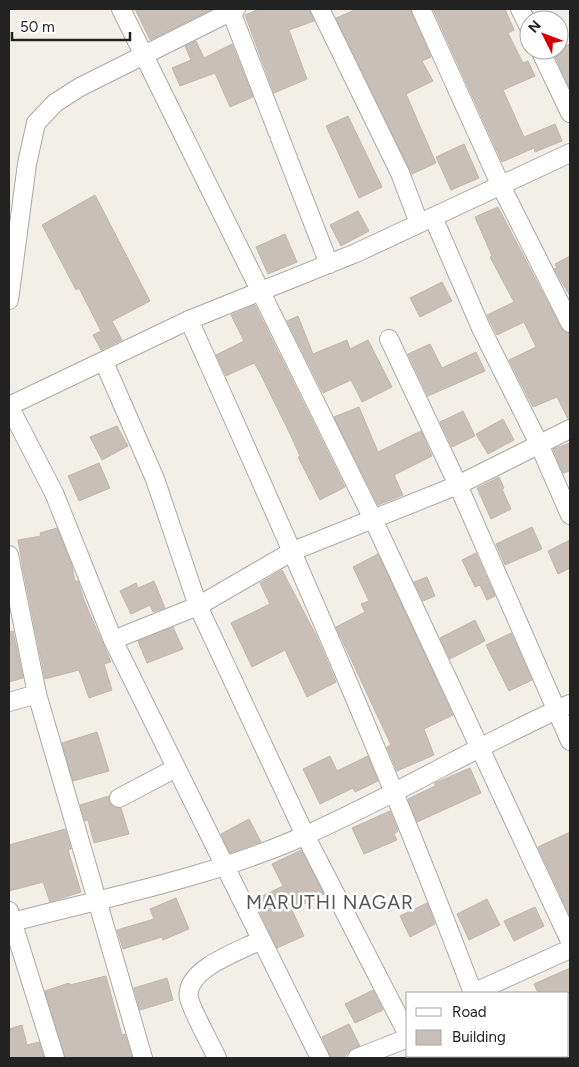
<svg xmlns="http://www.w3.org/2000/svg" width="579" height="1067" font-family="Figtree,sans-serif">
	<style>
		.building { fill: #c7bfb8; stroke: #c4b6ab }
		.lines { fill: none; stroke-linecap: round; stroke-linejoin: round }
		.minor-casing { stroke: #a9a9a9; stroke-width: 20 }
		.minor { stroke: #fff; stroke-width: 18 }
		.labels { text-anchor: middle; dominant-baseline: central; stroke-width: 5; stroke-linejoin: round; paint-order: stroke }
		.neighbourhood-label { font-size: 19px; letter-spacing: 1px; fill: #555; stroke: #fff }
	</style>
	<rect width="100%" height="100%" fill="#f2efe9"/>
	<g class="building">
		<path d="M135,9H213L150,40Z"/>
		<path d="M260,9H309L314,21L289,30L307,79L274,93L245,15Z"/>
		<path d="M357,9H410L431,57L422,61L433,81L406,94L436,163L412,174L336,18Z"/>
		<path d="M433,9H505L514,30L508,33L523,63L528,61L535,76L503,90L512,110L524,137L555,124L562,141L535,152L534,148L502,162Z"/>
		<path d="M196,41L204,58L232,44L253,97L230,107L215,73L180,86L172,68L191,60L185,46Z"/>
		<path d="M570,44V89L553,52Z"/>
		<path d="M348,116L382,187L359,198L326,126Z"/>
		<path d="M464,144L479,178L451,190L436,157Z"/>
		<path d="M95,195L150,301L112,321L122,340L101,350L93,335L101,331L79,288L76,290L42,225Z"/>
		<path d="M498,207L561,328L570,334V418L568,419L557,397L533,407L509,360L536,347L524,322L497,335L487,315L514,302L490,257L492,256L475,217Z"/>
		<path d="M358,211L369,231L341,246L330,225Z"/>
		<path d="M285,234L297,262L268,274L256,247Z"/>
		<path d="M570,256V296L554,269L557,268L555,264Z"/>
		<path d="M442,282L452,301L420,317L410,298Z"/>
		<path d="M255,305L345,487L320,500L298,457L300,456L290,434L258,369L254,363L226,376L216,355L244,341L231,315Z"/>
		<path d="M298,316L313,354L347,340L350,349L368,340L392,387L362,402L351,380L323,393L287,321Z"/>
		<path d="M430,344L442,368L476,352L485,371L428,396L408,354Z"/>
		<path d="M359,407L378,452L421,431L432,456L394,475L403,495L378,505L334,417Z"/>
		<path d="M463,411L475,436L452,447L440,422Z"/>
		<path d="M503,419L514,440L488,454L476,434Z"/>
		<path d="M117,426L128,446L102,460L90,437Z"/>
		<path d="M570,443V471L563,473L553,449Z"/>
		<path d="M99,463L110,488L79,501L68,476Z"/>
		<path d="M499,477L504,488L502,489L511,509L491,519L477,488Z"/>
		<path d="M532,527L542,549L505,565L496,544Z"/>
		<path d="M57,528L72,566L75,581H78L85,603L111,662L104,664L112,690L89,698L79,670L45,679L23,569L18,540L41,536L40,533Z"/>
		<path d="M570,540V568L558,574L548,551Z"/>
		<path d="M476,553L495,596L487,600L480,585L475,587L462,560Z"/>
		<path d="M378,554L453,715L424,729L434,755L397,771L387,747L391,745L336,627L365,612L361,604L369,601L353,567Z"/>
		<path d="M282,570L317,637L336,682L307,697L285,650L252,667L231,623L270,604L260,583Z"/>
		<path d="M427,577L435,596L423,601L414,582Z"/>
		<path d="M154,581L165,608L153,612L150,605L131,614L120,591L136,583L138,588Z"/>
		<path d="M475,620L485,641L450,659L440,638Z"/>
		<path d="M173,627L183,649L147,663L138,641Z"/>
		<path d="M13,631L23,678L9,682V632Z"/>
		<path d="M511,633L532,680L509,691L486,645Z"/>
		<path d="M97,732L109,771L73,781L62,743Z"/>
		<path d="M330,756L337,771L368,756L378,781L355,792L353,788L320,804L303,769Z"/>
		<path d="M470,768L481,793L417,822L408,799L435,786V783Z"/>
		<path d="M109,796V802L113,807L121,808L129,834L94,843L88,820L85,821L80,805Z"/>
		<path d="M390,811L398,831L394,834L397,840L364,854L352,828Z"/>
		<path d="M249,819L261,842L230,853L221,834Z"/>
		<path d="M65,829L71,849L68,850L81,892L50,902L43,882L9,891V845Z"/>
		<path d="M570,832V916L538,847Z"/>
		<path d="M301,850L324,894L292,910L304,936L277,948L254,900L283,886L272,864Z"/>
		<path d="M176,898L189,929L163,940L162,937L123,949L117,930L154,919L150,909Z"/>
		<path d="M487,899L500,925L469,940L457,914Z"/>
		<path d="M427,903L435,924L410,937L400,916Z"/>
		<path d="M535,907L544,926L514,941L504,921Z"/>
		<path d="M570,968V993H538L534,984Z"/>
		<path d="M106,976L122,1035L125,1034L132,1058H65L45,991L69,983L70,985Z"/>
		<path d="M167,978L173,1000L140,1010L134,988Z"/>
		<path d="M373,990L383,1010L355,1023L345,1004Z"/>
		<path d="M349,1024L360,1046L349,1051L344,1058H331L322,1037Z"/>
		<path d="M22,1025L27,1045L39,1042L44,1058H9V1029Z"/>
	</g>
	<g class="lines">
		<g class="minor-casing">
			<g id="minor">
				<path d="M121,9L372,517L570,941"/>
				<path d="M230,9L329,264"/>
				<path d="M320,9L400,173L419,223"/>
				<path d="M421,9L500,184L570,323"/>
				<path d="M520,9L529,27"/>
				<path d="M540,50L570,113"/>
				<path d="M433,217L481,328L539,444L570,515"/>
				<path d="M9,300L27,164L36,123L55,103L80,87L236,9"/>
				<path d="M189,320C289,542 387,765 473,993"/>
				<path d="M389,339L458,485L570,741"/>
				<path d="M104,362L155,479L198,606L305,835L408,1035"/>
				<path d="M9,406L54,493L113,640L320,1058"/>
				<path d="M9,406L189,320L356,253L570,153"/>
				<path d="M9,555L37,694L143,1058"/>
				<path d="M113,640L198,606L293,551L458,485L570,429"/>
				<path d="M9,702L37,694"/>
				<path d="M119,798L176,768"/>
				<path d="M9,911L55,1058"/>
				<path d="M9,923C108,897 212,877 306,835C396,795 480,744 570,704"/>
				<path d="M473,993L570,949"/>
				<path d="M217,1058C211,1045 191,1009 189,998C184,969 240,951 261,940"/>
				<path d="M357,1058L408,1038"/>
				<path d="M473,1058V1056"/>
			</g>
		</g>
		<use href="#minor" class="minor"/>
	</g>
	<g class="labels">
		<g class="neighbourhood-label">
			<text x="330" y="902">MARUTHI NAGAR</text>
		</g>
	</g>
	<rect width="579" height="1067" fill="none" stroke="#222222" stroke-width="20"/>
	<rect x="406" y="992" width="162" height="65" fill="#ffffff" stroke="#a7a7a7"/>
	<rect x="416" y="1008" width="25" height="8" fill="#ffffff" stroke="#a7a7a7"/>
	<text x="452" y="1017" font-size="15" fill="#222222">Road</text>
	<rect x="416" y="1030" width="25" height="15" fill="#c7bfb8" stroke="#a7a7a7"/>
	<text x="452" y="1042" font-size="15" fill="#222222">Building</text>
	<g transform="translate(544 35) rotate(312)"><circle r="24" fill="#ffffff" stroke="#a7a7a7"/>
	<path d="M0-4L9 19L0 12L-9 19Z" fill="#d40000"/>
	<text y="-8" font-size="14" font-weight="bold" text-anchor="middle" fill="#222222">N</text>
	</g>
	<path d="M12 32v8h118v-8" fill="none" stroke="#222222" stroke-width="2.5"/>
	<text x="20" y="32" font-size="15" fill="#222222" stroke="#ffffff" stroke-width="4" paint-order="stroke">50 m</text>
</svg>
